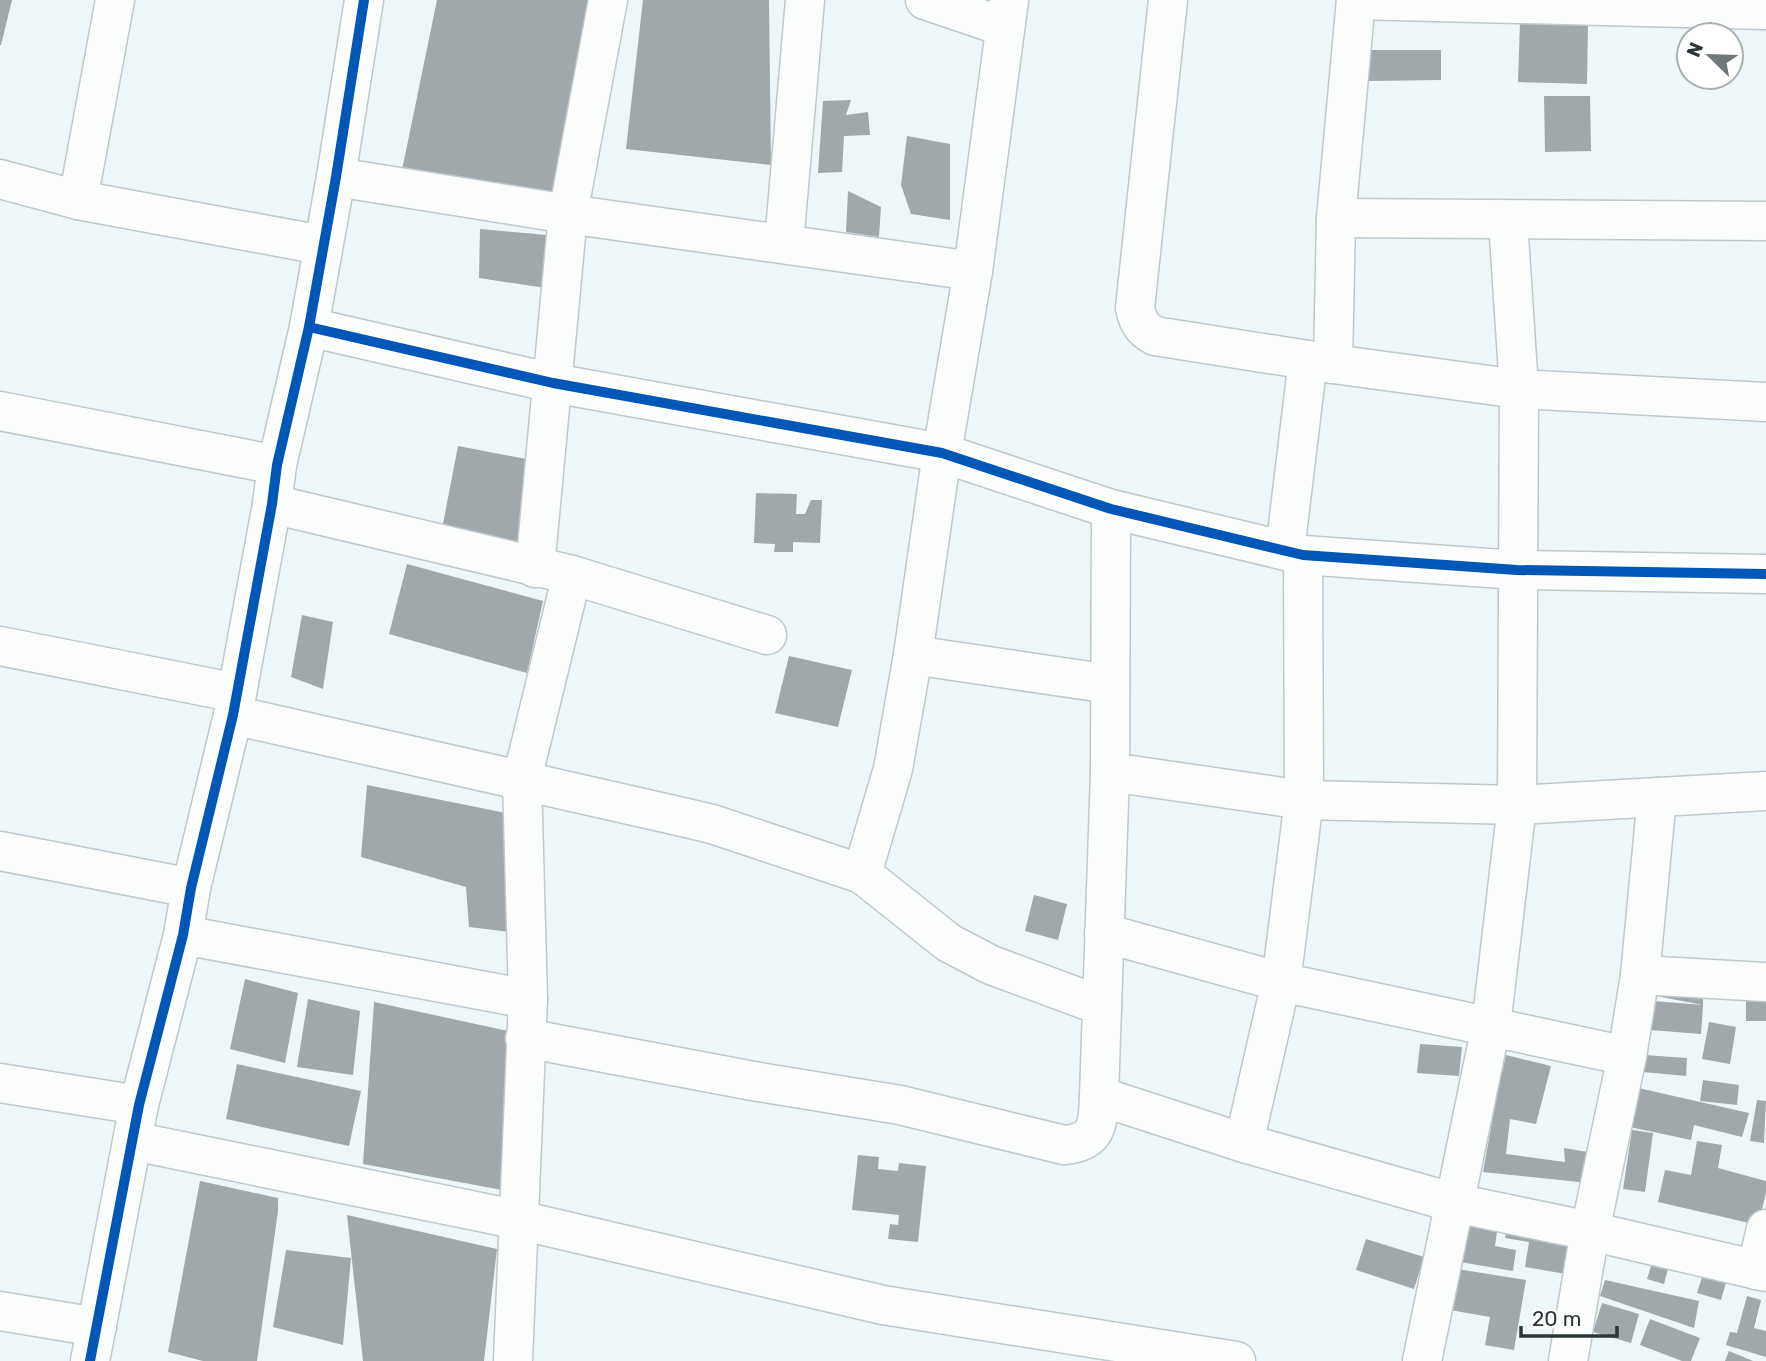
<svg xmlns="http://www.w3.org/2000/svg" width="1766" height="1361" font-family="Rubik,sans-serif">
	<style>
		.building { fill: #a1a8ac }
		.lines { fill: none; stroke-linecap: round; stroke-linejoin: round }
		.minor-casing { stroke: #bfc8ca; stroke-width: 41 }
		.tertiary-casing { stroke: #bfc8ca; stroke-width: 41 }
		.minor { stroke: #fcfefe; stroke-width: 38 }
		.tertiary { stroke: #fcfefe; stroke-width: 38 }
		.cycleway-casing { stroke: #fff; stroke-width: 15 }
		.cycleway { stroke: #0057b8; stroke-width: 10 }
	</style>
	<rect width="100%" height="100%" fill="#edf6f8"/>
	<g class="building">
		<path d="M0,0H12L1,45H0Z"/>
		<path d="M437,0H588L558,195L401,175Z"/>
		<path d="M643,0H769L771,165L626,149Z"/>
		<path d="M1520,22L1588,24L1587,84L1518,82Z"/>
		<path d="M1369,50H1441V80L1369,81Z"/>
		<path d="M1544,96H1590L1591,151L1545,152Z"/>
		<path d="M851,100L846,115L868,112L870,135L844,136L842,172L818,173L823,101Z"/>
		<path d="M907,136L950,144V220L911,214L901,185Z"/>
		<path d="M848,191L881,207L879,237L846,232Z"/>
		<path d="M480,229L547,235L552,289L479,278Z"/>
		<path d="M458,446L536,461L527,543L442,529Z"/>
		<path d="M756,493L797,494L796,514H805L811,500H822L820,543L793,542V552H774L775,544L754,543Z"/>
		<path d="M407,564L543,601L527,673L389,634Z"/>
		<path d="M302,615L333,622L323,689L291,677Z"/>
		<path d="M789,656L852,670L838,727L775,713Z"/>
		<path d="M367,785L506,813L511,932L469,927L466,887L361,857Z"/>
		<path d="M1034,895L1067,904L1058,940L1025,931Z"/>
		<path d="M245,979L298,993L285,1063L230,1049Z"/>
		<path d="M1703,986V1005L1701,1034L1650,1030L1653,1001L1703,1005L1651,995Z"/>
		<path d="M1766,997V1021H1746V998Z"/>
		<path d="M308,999L360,1011L353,1075L297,1067Z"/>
		<path d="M374,1002L508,1031L502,1190L363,1164Z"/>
		<path d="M1709,1022L1736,1027L1730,1064L1702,1059Z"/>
		<path d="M1420,1044L1462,1047L1459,1076L1417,1073Z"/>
		<path d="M1506,1055L1551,1066L1536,1124L1510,1119L1506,1154L1565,1162L1564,1148L1594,1153L1589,1183L1483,1172L1497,1094Z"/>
		<path d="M1645,1055L1687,1058L1686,1076L1643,1072Z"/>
		<path d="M237,1064L361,1091L349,1146L226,1119Z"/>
		<path d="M1703,1080L1739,1085L1737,1105L1700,1101Z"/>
		<path d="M1634,1087L1749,1113L1742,1137L1694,1125L1691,1140L1625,1126Z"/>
		<path d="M1757,1100L1766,1101L1764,1143L1750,1141Z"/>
		<path d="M1632,1130L1653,1133L1645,1192L1623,1189Z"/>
		<path d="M1697,1141L1722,1145L1718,1168L1766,1181V1193L1758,1225L1658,1202L1665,1170L1691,1175Z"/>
		<path d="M858,1155L879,1157L878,1169L898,1171L899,1163L926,1166L918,1242L888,1239L890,1224L898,1225L899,1215L852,1210Z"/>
		<path d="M200,1181L278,1198V1211L257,1361H203L168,1352Z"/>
		<path d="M347,1215L497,1249L484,1361H363Z"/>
		<path d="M1467,1220L1498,1225L1495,1246L1516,1250L1513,1271L1460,1262Z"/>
		<path d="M1508,1222L1579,1233L1572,1275L1525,1267L1529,1242L1505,1238Z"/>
		<path d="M1366,1239L1424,1257L1414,1289L1356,1270Z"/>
		<path d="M286,1250L351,1258L343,1345L273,1327Z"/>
		<path d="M1653,1260L1669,1265L1664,1284L1647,1279Z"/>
		<path d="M1707,1261L1730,1269L1721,1300L1697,1293Z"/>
		<path d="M1457,1269L1526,1280L1514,1350L1485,1345L1490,1317L1450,1310Z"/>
		<path d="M1605,1280L1699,1301L1694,1328L1600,1296Z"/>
		<path d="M1747,1296L1761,1300L1754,1328L1766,1331V1357L1726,1345L1730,1332L1737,1333Z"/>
		<path d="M1602,1303L1639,1314L1631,1343L1593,1332Z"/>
		<path d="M1650,1319L1700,1338L1691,1361H1682L1640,1345Z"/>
		<path d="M1729,1351L1753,1361H1725Z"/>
	</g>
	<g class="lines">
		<g class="minor-casing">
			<g id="minor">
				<path d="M925,0L1005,27"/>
				<path d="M1168,0L1135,308C1138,322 1142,329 1155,336L1333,364L1519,389L1766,402"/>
				<path d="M1356,0L1766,10"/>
				<path d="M336,177L568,214L973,271"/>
				<path d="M0,179L78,200L322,245"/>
				<path d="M78,200L115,0"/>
				<path d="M1336,218L1766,221"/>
				<path d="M784,243L805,0"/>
				<path d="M309,327L553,383L942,453L1111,509L1303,555L1517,570L1766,574"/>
				<path d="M1333,364L1336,218L1356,0"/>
				<path d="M0,411L277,465"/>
				<path d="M272,504L572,575L767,635"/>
				<path d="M1285,550L1308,360"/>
				<path d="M535,568L568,214L608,0"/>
				<path d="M0,646L237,693"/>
				<path d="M913,655L1110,684"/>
				<path d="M233,715L678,816L712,824L862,874L949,943L991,965L1102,1006"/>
				<path d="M1110,772L1304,800L1517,805L1766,791"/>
				<path d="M0,851L191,888"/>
				<path d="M862,874L893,769L913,655L942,453L973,271L1009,0"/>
				<path d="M1104,933L1281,982L1627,1056"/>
				<path d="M183,935L528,999"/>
				<path d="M1640,975L1766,982"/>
				<path d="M525,1038L753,1081L900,1105L1064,1145C1098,1142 1098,1124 1099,1096L1110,772L1111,509"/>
				<path d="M0,1083L139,1105"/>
				<path d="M1099,1096L1244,1143L1455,1203L1590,1231L1766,1272"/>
				<path d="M133,1141L519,1220L883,1305L1236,1361"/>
				<path d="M1244,1143L1281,982L1304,800L1303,555"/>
				<path d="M1756,1270L1766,1229"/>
				<path d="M0,1311L97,1327"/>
				<path d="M513,1361L528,999L522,779L572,575"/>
				<path d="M1422,1361L1491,1026L1517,805L1519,389L1508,221"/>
				<path d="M1568,1361L1590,1231L1627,1056L1640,975L1657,797"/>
			</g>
		</g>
		<g class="tertiary-casing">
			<path id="tertiary" d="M90,1361L139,1105L183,935L191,888L233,715L272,504L277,465L309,327L336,177L364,0"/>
		</g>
		<use href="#minor" class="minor"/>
		<use href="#tertiary" class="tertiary"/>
		<g class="cycleway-casing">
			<g id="cycleway">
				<path d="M309,327L553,383L942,453L1111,509L1303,555L1517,570L1766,574"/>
				<path d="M90,1361L139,1105L183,935L191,888L233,715L272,504L277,465L309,327L336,177L364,0"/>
			</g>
		</g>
		<use href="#cycleway" class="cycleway"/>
	</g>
	<g transform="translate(1710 56) rotate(293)"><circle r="33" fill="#ffffff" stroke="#aaafb0" stroke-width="2"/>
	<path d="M0-5L12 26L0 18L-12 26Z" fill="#6f797c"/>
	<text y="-10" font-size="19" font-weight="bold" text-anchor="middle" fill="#2b3639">N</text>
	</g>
	<path d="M1521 1326v10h96v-10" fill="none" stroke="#2b3639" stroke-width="3.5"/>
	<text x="1532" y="1326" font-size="21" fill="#2b3639" stroke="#ffffff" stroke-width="5" paint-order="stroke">20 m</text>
</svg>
